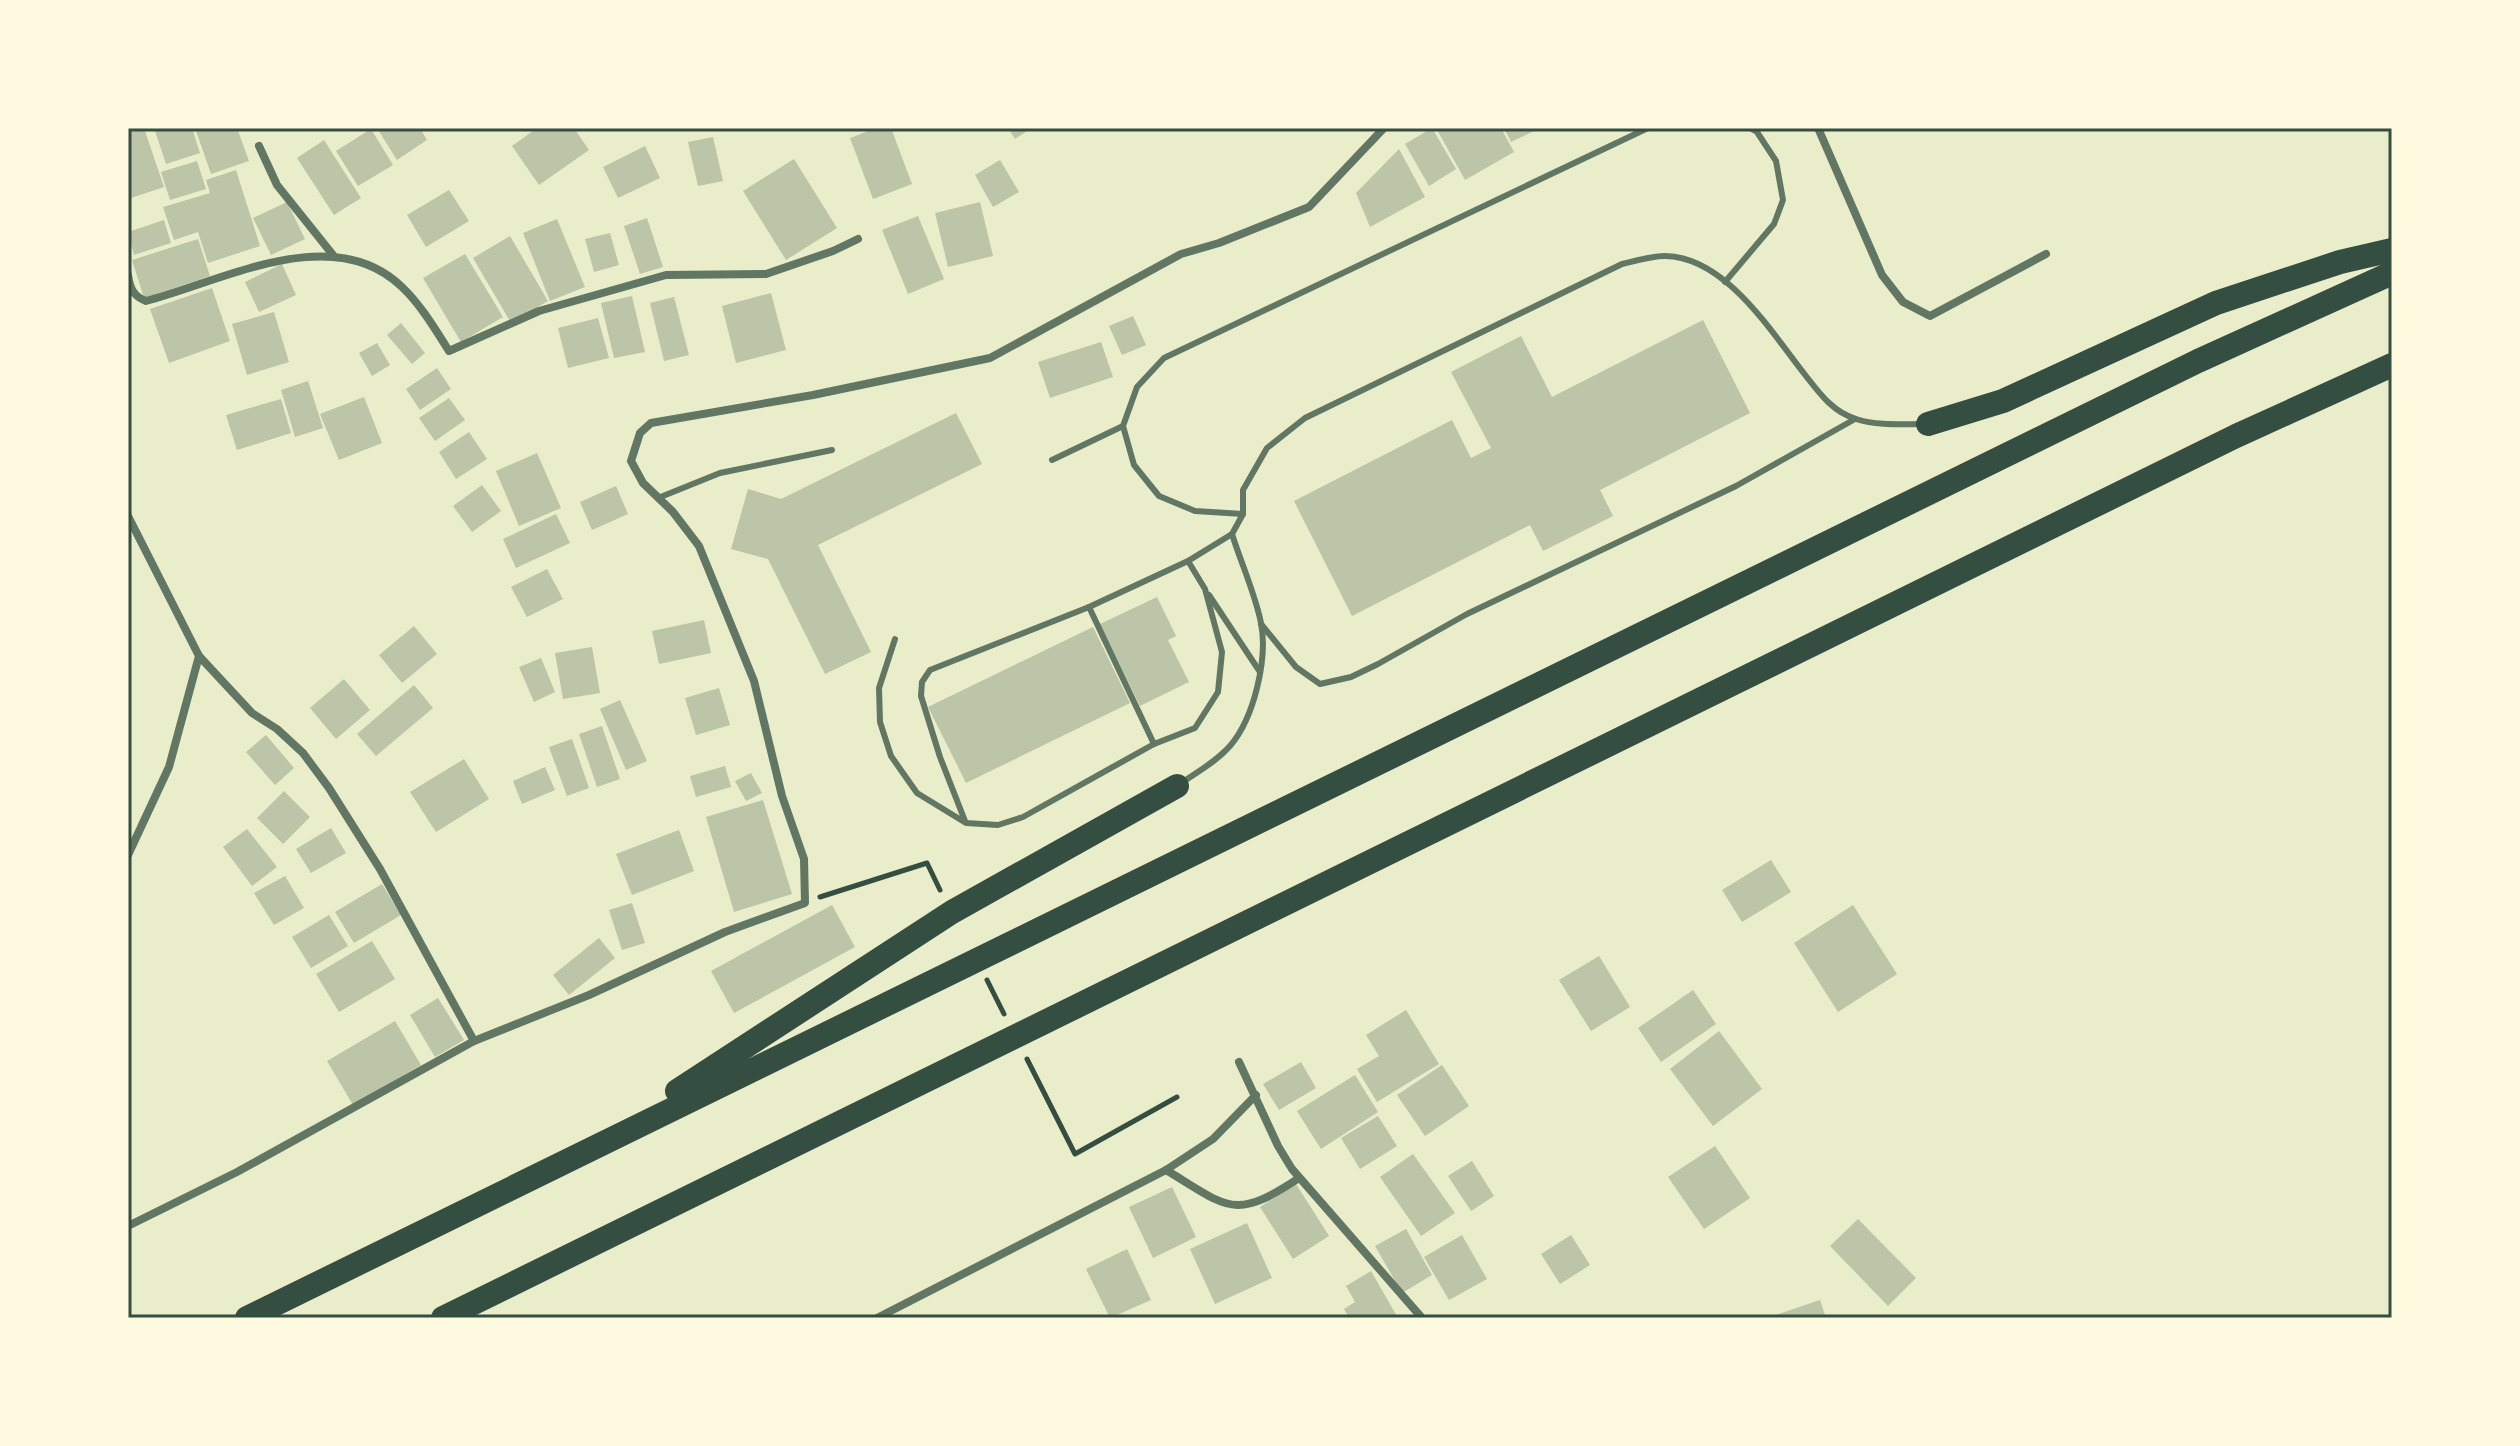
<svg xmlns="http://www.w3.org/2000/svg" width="2520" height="1446" font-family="Mulish,sans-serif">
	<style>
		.building { fill: #bcc5a7 }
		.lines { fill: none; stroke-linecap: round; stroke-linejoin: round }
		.path { stroke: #344e41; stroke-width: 5 }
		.service { stroke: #617663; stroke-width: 6 }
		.minor { stroke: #617663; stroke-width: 8 }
		.motorway { stroke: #344e41; stroke-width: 24 }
		.neatline { fill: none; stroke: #344e41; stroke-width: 3 }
	</style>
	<rect width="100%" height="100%" fill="#e9edc9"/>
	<g class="building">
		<path d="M128,128H144L164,187L128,199Z"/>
		<path d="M154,128H192L200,153L166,164Z"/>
		<path d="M195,128H237L249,161L211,174Z"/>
		<path d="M377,128H420L427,140L397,160Z"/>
		<path d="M537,128H574L589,150L539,185L512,146Z"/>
		<path d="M876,128H891L912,184L873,199L850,138Z"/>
		<path d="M1008,128H1032L1015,139Z"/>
		<path d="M1432,128L1456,169L1429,186L1405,144Z"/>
		<path d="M1436,128H1501L1514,152L1465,180Z"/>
		<path d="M1504,128H1540L1511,142Z"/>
		<path d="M371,129L393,165L358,186L336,151Z"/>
		<path d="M713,137L723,181L698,186L688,142Z"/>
		<path d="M324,140L361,198L334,215L297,158Z"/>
		<path d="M645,146L660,178L618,198L603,167Z"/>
		<path d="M1399,149L1425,197L1370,227L1356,193Z"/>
		<path d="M794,159L837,228L786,260L743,191Z"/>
		<path d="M1000,160L1019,192L993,207L975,175Z"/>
		<path d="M197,161L206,189L170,200L161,172Z"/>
		<path d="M236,170L260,246L208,263L198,232L174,240L163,207L210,193L206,180Z"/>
		<path d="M449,190L469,221L426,247L407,215Z"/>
		<path d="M287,202L305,239L271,255L253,218Z"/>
		<path d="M980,202L993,256L948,267L935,213Z"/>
		<path d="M918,216L944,279L908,294L882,230Z"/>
		<path d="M647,218L663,267L640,274L624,226Z"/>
		<path d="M557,219L585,287L550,301L523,233Z"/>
		<path d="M164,220L171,243L134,255L128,232Z"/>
		<path d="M610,233L619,265L594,272L585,239Z"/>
		<path d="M510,236L548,301L511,323L473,258Z"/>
		<path d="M198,239L210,276L144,298L132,260Z"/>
		<path d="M465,254L503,317L461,342L423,278Z"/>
		<path d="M282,264L296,295L259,312L245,282Z"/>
		<path d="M212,288L230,341L169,363L150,309Z"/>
		<path d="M771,293L786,350L736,363L722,306Z"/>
		<path d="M632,296L645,352L614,358L601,303Z"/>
		<path d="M674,297L689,355L664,361L650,303Z"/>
		<path d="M274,312L289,362L247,375L232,324Z"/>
		<path d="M1133,316L1146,345L1122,355L1109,326Z"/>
		<path d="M598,318L609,358L568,368L558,328Z"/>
		<path d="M1703,320L1750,413L1600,490L1613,516L1543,551L1530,525L1352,616L1294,501L1452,420L1471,458L1491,448L1451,372L1521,336L1552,397Z"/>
		<path d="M401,323L425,353L412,364L387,335Z"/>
		<path d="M1101,342L1113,377L1050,398L1038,362Z"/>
		<path d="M377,343L390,365L372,376L359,353Z"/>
		<path d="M437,368L451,389L420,410L406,389Z"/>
		<path d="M308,381L323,428L295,437L281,390Z"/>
		<path d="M364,397L382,443L339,460L320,414Z"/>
		<path d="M449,398L465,420L435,441L419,418Z"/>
		<path d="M281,399L291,433L237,450L226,415Z"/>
		<path d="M956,413L982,464L818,545L871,652L825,674L768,559L731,549L748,489L781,499Z"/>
		<path d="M469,432L487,459L456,479L439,452Z"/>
		<path d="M537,453L561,508L519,526L496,471Z"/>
		<path d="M482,485L501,511L472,532L453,506Z"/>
		<path d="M616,486L628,514L592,530L580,502Z"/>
		<path d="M556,514L570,543L516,568L503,539Z"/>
		<path d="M547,569L563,599L527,617L511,587Z"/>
		<path d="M1157,597L1176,636L1168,640L1189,682L1140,706L1100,624Z"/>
		<path d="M704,620L711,653L659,664L652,631Z"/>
		<path d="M414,626L437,654L402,683L379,655Z"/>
		<path d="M1093,627L1130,703L966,783L928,707Z"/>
		<path d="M592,647L600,693L563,699L555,653Z"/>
		<path d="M541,658L555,692L534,702L519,667Z"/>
		<path d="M344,679L370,710L336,739L310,708Z"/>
		<path d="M414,685L433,708L376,756L357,734Z"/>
		<path d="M719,688L730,725L696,735L685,698Z"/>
		<path d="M620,700L647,761L626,770L600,709Z"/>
		<path d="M602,726L620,779L597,787L579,734Z"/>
		<path d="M266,735L294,768L275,785L246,752Z"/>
		<path d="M572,739L589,788L567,796L549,747Z"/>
		<path d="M464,759L489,799L436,832L410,792Z"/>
		<path d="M725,766L731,787L696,797L690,776Z"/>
		<path d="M545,767L555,790L522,804L513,781Z"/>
		<path d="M751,773L762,793L746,801L735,781Z"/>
		<path d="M284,791L310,817L283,844L257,818Z"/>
		<path d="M763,800L792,894L734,912L706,817Z"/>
		<path d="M331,828L346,853L311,873L296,849Z"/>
		<path d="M247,829L277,867L252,886L223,847Z"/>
		<path d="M679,830L694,871L632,895L616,854Z"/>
		<path d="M1771,860L1791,892L1742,922L1722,890Z"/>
		<path d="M285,876L304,908L274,925L254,893Z"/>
		<path d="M382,884L401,915L354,943L335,912Z"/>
		<path d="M632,903L645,943L622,950L609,910Z"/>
		<path d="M832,905L855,947L734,1013L711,971Z"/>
		<path d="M1853,905L1897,974L1838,1012L1794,943Z"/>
		<path d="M329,915L348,946L311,968L292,937Z"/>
		<path d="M599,938L615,958L569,995L553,975Z"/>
		<path d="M372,941L395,979L339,1012L316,974Z"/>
		<path d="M1599,956L1630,1007L1591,1031L1559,980Z"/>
		<path d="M1693,990L1716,1024L1661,1062L1638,1028Z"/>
		<path d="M438,998L464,1040L435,1057L410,1015Z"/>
		<path d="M1406,1010L1439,1064L1377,1102L1357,1069L1379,1056L1366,1035Z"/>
		<path d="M395,1021L421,1065L353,1105L327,1061Z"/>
		<path d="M1719,1031L1762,1089L1713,1126L1670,1069Z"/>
		<path d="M1301,1062L1316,1088L1279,1110L1263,1084Z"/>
		<path d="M1442,1065L1469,1106L1425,1136L1397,1095Z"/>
		<path d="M1355,1075L1378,1112L1321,1149L1297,1111Z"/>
		<path d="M1378,1116L1397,1146L1360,1169L1341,1138Z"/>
		<path d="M1715,1146L1750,1198L1704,1229L1668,1177Z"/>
		<path d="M1413,1154L1455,1213L1421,1236L1380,1177Z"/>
		<path d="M1472,1161L1494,1196L1471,1211L1448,1176Z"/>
		<path d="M1296,1184L1329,1236L1293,1259L1260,1207Z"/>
		<path d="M1172,1187L1196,1237L1153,1258L1129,1207Z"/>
		<path d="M1858,1219L1916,1278L1888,1306L1830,1246Z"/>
		<path d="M1247,1223L1272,1278L1215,1304L1190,1249Z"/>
		<path d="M1406,1229L1432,1275L1402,1293L1375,1246Z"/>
		<path d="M1462,1235L1487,1279L1449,1300L1424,1257Z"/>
		<path d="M1571,1235L1590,1265L1560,1284L1541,1254Z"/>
		<path d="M1127,1249L1151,1300L1110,1318L1086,1269Z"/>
		<path d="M1371,1271L1398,1318H1349L1344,1309L1355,1302L1346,1286Z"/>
		<path d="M1820,1300L1826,1318H1777L1776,1315Z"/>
	</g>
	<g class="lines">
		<g class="path">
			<path d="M820,897L927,863L940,890"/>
			<path d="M987,980L1004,1014"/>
			<path d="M1027,1059L1075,1154L1177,1097"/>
		</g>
		<g class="service">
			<path d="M1725,282L1774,224L1783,200L1776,161L1757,132L1750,128"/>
			<path d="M1052,460L1123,426"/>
			<path d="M658,498L720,473L832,450"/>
			<path d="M1243,514L1195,511L1159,496L1134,465L1123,426L1137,387L1164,358L1648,128"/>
			<path d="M1209,595L1260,672"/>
			<path d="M1261,624L1296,667L1320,684L1351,677L1378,664L1467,614L1736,486L1855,419"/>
			<path d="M895,639L879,688L880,722L891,756L917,793L966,823L998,825L1023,817L1154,744L1195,728L1218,692L1222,652L1205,589L1188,561"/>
			<path d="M1154,744L1089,607L1188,561L1232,534"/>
			<path d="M1180,784C1197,772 1216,762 1230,746C1254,718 1268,659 1261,623C1255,593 1241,563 1232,534L1243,514V490L1267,448L1305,418L1622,264C1635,261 1651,256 1665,256C1726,257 1771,332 1806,376C1820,394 1833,412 1856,419C1877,426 1902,424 1923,424"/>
			<path d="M965,821L940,757L921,696L922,682L930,670L1089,607"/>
		</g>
		<g class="minor">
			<path d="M1818,128L1882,275L1903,302L1930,316L2046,254"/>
			<path d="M259,146L277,185L333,255"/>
			<path d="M128,275C130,288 133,296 146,301C223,281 333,220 402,287C421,305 435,329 449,351L539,311L666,275L766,274L833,251L858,239"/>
			<path d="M128,516L199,656L252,713L277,729L303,753L329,788L380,869L474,1041"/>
			<path d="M128,855L169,767L199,656"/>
			<path d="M1239,1062L1278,1146L1292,1169L1422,1318"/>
			<path d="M1166,1170C1228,1207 1233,1222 1299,1178"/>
			<path d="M128,1226L237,1172L474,1041L589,995L725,932L805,903L804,859L782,796L754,681L699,546L673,512L643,483L631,461L640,433L651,423L813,395L990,358L1181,254L1219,243L1309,207L1384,128"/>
			<path d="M877,1318L1166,1170L1213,1139L1256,1095"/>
		</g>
		<g class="motorway">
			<path d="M1928,424L2003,401L2216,303L2340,262L2392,250"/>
			<path d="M677,1091L952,912L1177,786"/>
			<path d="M247,1318L2198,361L2392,273"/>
			<path d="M443,1318L2236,436L2392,365"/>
		</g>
	</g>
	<rect width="2520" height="1446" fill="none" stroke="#fefae0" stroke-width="260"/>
	<rect x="130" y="130" width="2260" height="1186" class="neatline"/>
</svg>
